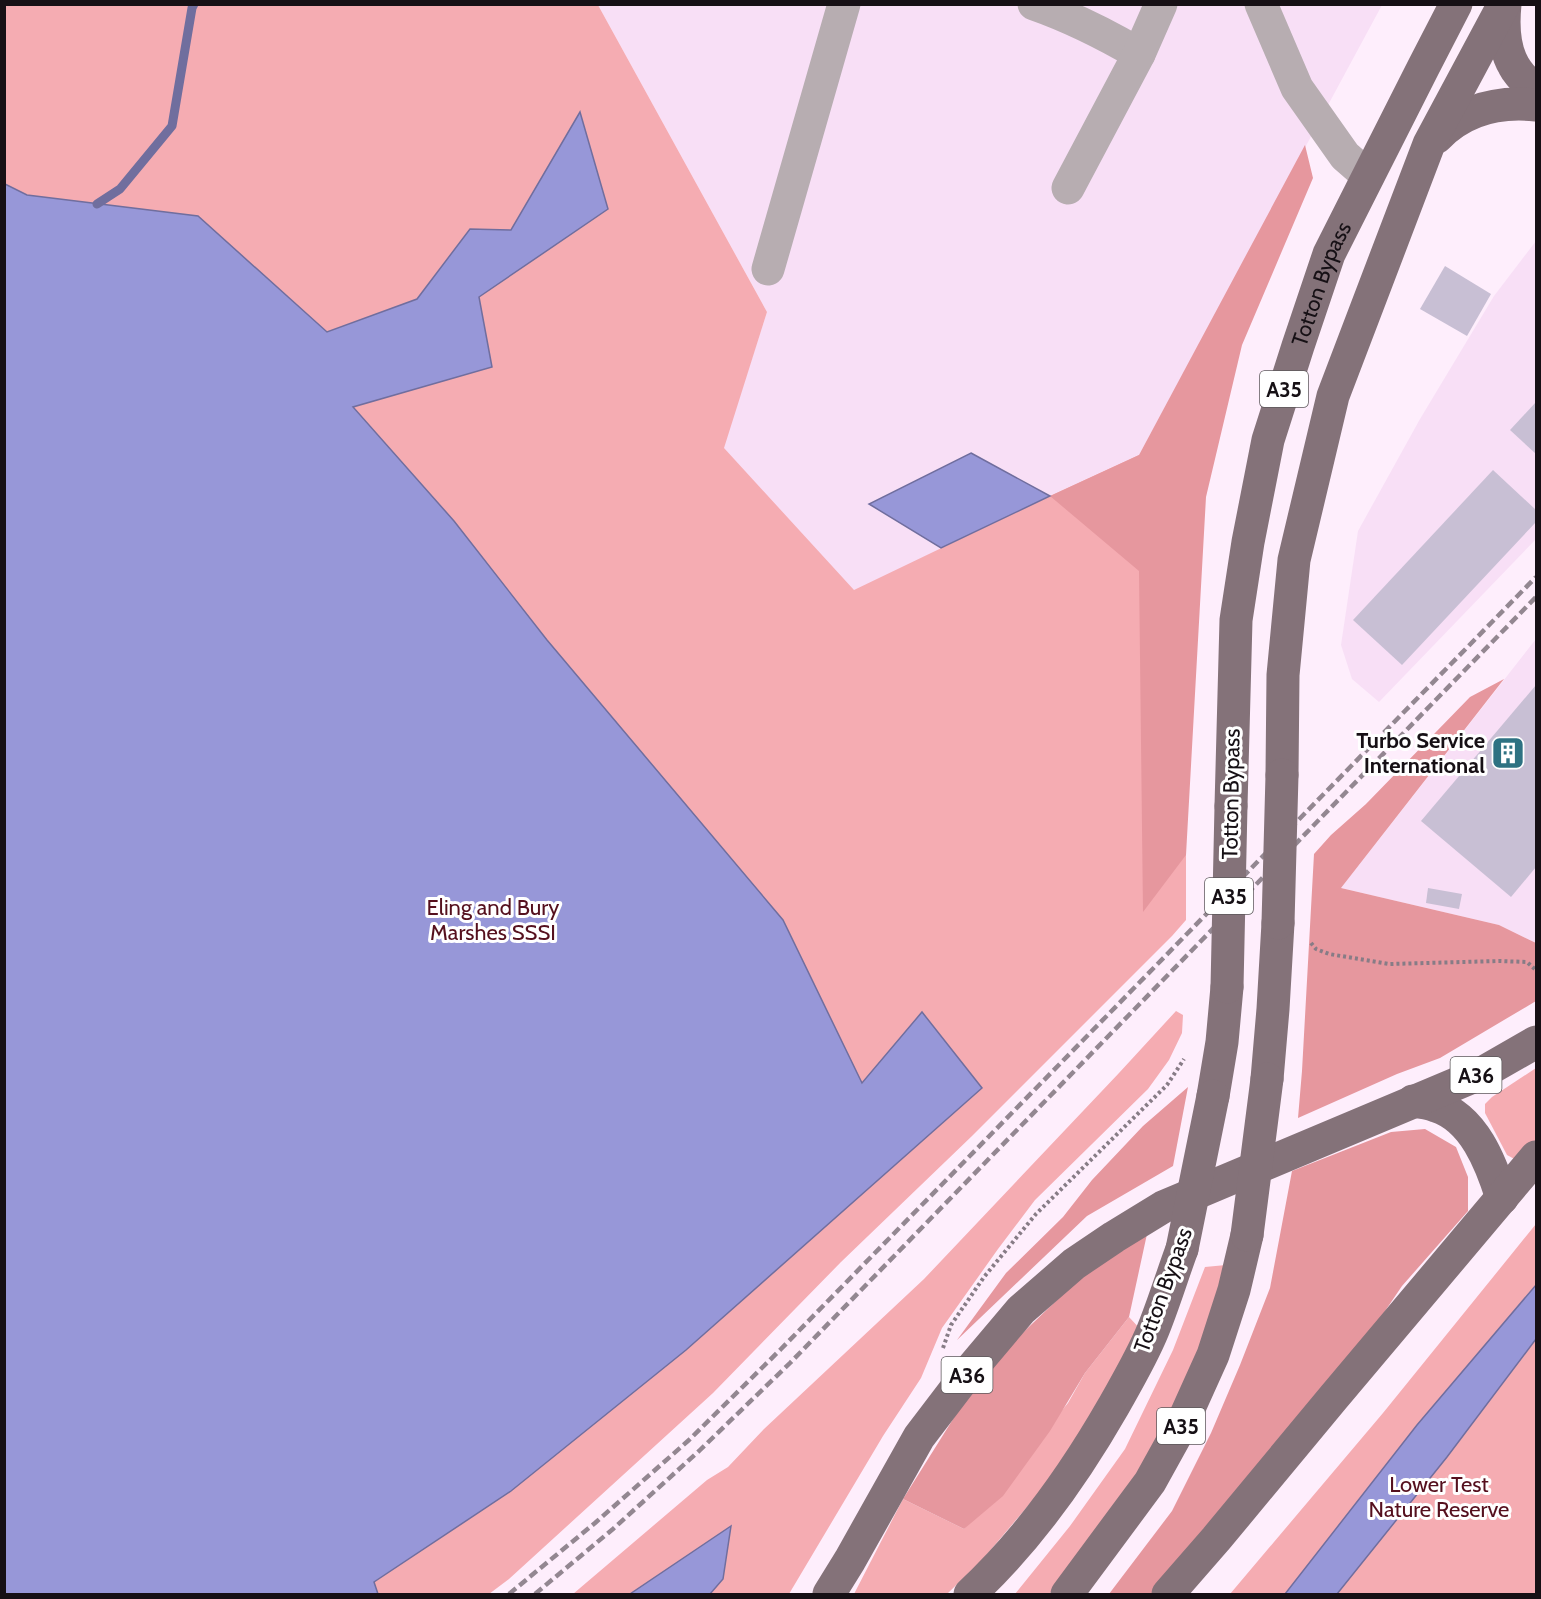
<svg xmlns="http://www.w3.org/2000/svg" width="1541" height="1599" font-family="Cabin,sans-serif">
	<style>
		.built { fill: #f8dff6 }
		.green { fill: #f5acb2 }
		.forest { fill: #e6979e }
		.water { fill: #9797d8; stroke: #706e9e; stroke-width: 1.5 }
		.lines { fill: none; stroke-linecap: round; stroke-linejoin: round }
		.stream { stroke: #706e9e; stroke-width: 9 }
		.building { fill: #c8bfd4 }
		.path { stroke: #877c86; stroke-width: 4; stroke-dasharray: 3 3; stroke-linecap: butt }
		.minor { stroke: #b7adb1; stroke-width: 33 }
		.major { stroke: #847279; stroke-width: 33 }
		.rail { stroke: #938791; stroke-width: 4.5; stroke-dasharray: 9 4.5; stroke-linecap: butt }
		.major-bridge { stroke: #847279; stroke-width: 33 }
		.labels { text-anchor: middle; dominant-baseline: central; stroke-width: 6; stroke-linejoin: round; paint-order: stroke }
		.shield { fill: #fff; stroke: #5c585b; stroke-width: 1.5 }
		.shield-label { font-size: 21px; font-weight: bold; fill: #161015 }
		.street-label { font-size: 22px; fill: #161015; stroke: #fff }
		.poi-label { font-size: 22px; font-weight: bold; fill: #161015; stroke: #fff; text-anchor: end }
		.park-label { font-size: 22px; fill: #55101e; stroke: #fff }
	</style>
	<rect width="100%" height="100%" fill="#feeefc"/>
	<g class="built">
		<path d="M598,5H1382L1139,455L1050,496L854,591L723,448L767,312Z"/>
		<path d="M1536,241V539L1379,702L1352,679L1341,645L1358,531L1420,419L1494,296Z"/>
		<path d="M1536,639V943L1499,925L1341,888Z"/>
	</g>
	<g class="green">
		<path d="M4,5H598L767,312L724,448L854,590L1050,496L1139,455L1186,855V920L1172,936L972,1136L841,1262L713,1393L509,1579L489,1594H293L5,1531Z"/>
		<path d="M1176,1011L1183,1015L1182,1033L1169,1060L1148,1089L1035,1200L998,1249L942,1328L921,1378L883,1436L789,1594H573L707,1480L728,1467L764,1429L924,1279L1119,1073Z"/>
		<path d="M1536,1068V1142L1518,1161L1507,1155L1485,1113V1104L1492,1097Z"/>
		<path d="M1536,1224V1594H1230L1383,1413Z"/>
		<path d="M1226,1265L1184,1396L1130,1490L1063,1581L1049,1594H1015L1070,1526L1125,1449L1173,1350L1205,1267Z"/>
		<path d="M1129,1317L1142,1331L1059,1469L983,1559L947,1594H854L903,1499L964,1529L1068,1403L1085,1373Z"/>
	</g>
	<g class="forest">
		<path d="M1305,145L1313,178L1242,345L1206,497L1186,855L1143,912L1139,571L1050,496L1139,455Z"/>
		<path d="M1504,679L1341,888L1499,925L1536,943V1001L1440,1058L1397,1074L1298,1118L1302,1071L1314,854L1331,835L1366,804L1470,697Z"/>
		<path d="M1188,1087L1173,1166L1087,1216L957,1340L1006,1273L1063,1217L1092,1180L1143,1126Z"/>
		<path d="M1425,1129L1456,1147L1468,1177V1211L1402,1286L1381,1317L1156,1594H1109L1172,1511L1211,1433L1240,1365L1270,1288L1292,1171L1391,1132Z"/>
		<path d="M1147,1234L1129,1317L1085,1373L1050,1431L1003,1496L964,1529L903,1499L960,1408L1008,1347L1080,1278Z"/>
	</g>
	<g class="water">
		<path d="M580,112L608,209L479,297L492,367L353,407L454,521L547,640L783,920L862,1083L922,1012L982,1088L686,1350L511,1491L374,1582L378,1594H5V184L27,195L198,216L327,332L417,299L470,229L511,230Z"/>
		<path d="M971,453L1050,496L941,548L869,504Z"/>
		<path d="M1536,1285V1339L1447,1457L1337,1594H1285L1417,1425Z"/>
		<path d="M731,1526L723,1579L710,1594H630Z"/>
	</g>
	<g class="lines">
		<path class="stream" d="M97,204L120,189L172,126L192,8L194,4"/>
	</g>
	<g class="building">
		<path d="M1445,266L1491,294L1467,336L1420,309Z"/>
		<path d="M1536,402V454L1510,430Z"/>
		<path d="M1493,470L1536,510V522L1402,665L1353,620Z"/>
		<path d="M1536,685V867L1511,897L1421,821Z"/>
		<path d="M1428,888L1462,894L1459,909L1426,903Z"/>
	</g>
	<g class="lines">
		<g class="path">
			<path d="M1311,943L1316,949L1329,954L1389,964L1500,961L1527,962L1536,970"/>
			<path d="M943,1348L951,1325L984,1277L1036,1214L1167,1085L1184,1059"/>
		</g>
		<g class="minor">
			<path d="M1034,4C1071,17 1105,34 1139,54"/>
			<path d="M1261,4L1297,88L1345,156L1368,176"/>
			<path d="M1068,188L1139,54L1161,4"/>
			<path d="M768,269L844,4"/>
		</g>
		<g class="major">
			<path d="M1505,4C1503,24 1504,49 1514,66C1519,76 1529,84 1536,91"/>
			<path d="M1437,137C1464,109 1498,101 1536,105"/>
			<path d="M1282,775L1283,675L1294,560L1333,396L1429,144L1504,4"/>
			<path id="s1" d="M1231,806L1236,620L1248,542L1268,440L1298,346L1329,254L1423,68L1456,4"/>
			<path d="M1267,1079L1273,1009L1278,923"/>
			<path d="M1213,1096L1222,1042L1227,987"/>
			<path d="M1413,1101C1420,1102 1428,1103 1436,1106C1474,1118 1491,1163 1502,1198"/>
			<path d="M829,1594L850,1560L919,1437L967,1374L1021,1310L1074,1264L1114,1237L1163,1207L1482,1073L1536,1042"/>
			<path d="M970,1594C1027,1541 1074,1475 1113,1407C1127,1382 1142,1357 1153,1330C1164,1303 1172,1276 1182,1249"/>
			<path d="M1067,1594L1150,1482L1181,1426L1213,1355L1234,1290L1247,1235"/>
			<path d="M1168,1594L1216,1539L1333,1398L1536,1157"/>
		</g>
		<g class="rail">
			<path d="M509,1594L595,1523L689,1440L781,1349L1536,577"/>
			<path d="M535,1594L613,1529L699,1451L790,1363L1536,597"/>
		</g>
		<g class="major-bridge">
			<path d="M1278,923L1282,775"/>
			<path d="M1227,987L1231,806"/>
			<path d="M1247,1235L1267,1079"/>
			<path d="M1182,1249L1213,1096"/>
		</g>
	</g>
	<defs>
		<g id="building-square" transform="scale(1.725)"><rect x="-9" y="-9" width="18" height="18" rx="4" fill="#2e7282" stroke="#fff"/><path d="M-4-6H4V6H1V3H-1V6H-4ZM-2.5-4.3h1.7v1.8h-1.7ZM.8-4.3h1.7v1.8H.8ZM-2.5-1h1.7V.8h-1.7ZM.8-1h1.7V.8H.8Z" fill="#fff"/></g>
	</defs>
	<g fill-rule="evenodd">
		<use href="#building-square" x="1508" y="753"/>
	</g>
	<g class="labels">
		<g class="shield">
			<rect x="1260" y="371" width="48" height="36" rx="4.5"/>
			<rect x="1205" y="878" width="48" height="36" rx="4.5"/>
			<rect x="1450.5" y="1057" width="51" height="36" rx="4.5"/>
			<rect x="941.5" y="1357" width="51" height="36" rx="4.5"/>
			<rect x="1157" y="1408" width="48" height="36" rx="4.5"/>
		</g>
		<g class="shield-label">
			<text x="1284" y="389">A35</text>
			<text x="1229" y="896">A35</text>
			<text x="1476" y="1075">A36</text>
			<text x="967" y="1375">A36</text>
			<text x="1181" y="1426">A35</text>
		</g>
		<g class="street-label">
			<text stroke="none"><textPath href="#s1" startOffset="534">Totton Bypass</textPath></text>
			<text transform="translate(1231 794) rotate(-89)">Totton Bypass</text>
			<text transform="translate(1163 1290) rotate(-70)">Totton Bypass</text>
		</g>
		<g class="poi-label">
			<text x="1485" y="740">Turbo Service<tspan x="1485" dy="25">International</tspan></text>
		</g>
		<g class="park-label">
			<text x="493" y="907">Eling and Bury<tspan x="493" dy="25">Marshes SSSI</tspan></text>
			<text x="1439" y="1484">Lower Test<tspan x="1439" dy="25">Nature Reserve</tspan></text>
		</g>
	</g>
	<rect width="1541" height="1599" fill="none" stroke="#161015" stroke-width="12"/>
</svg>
